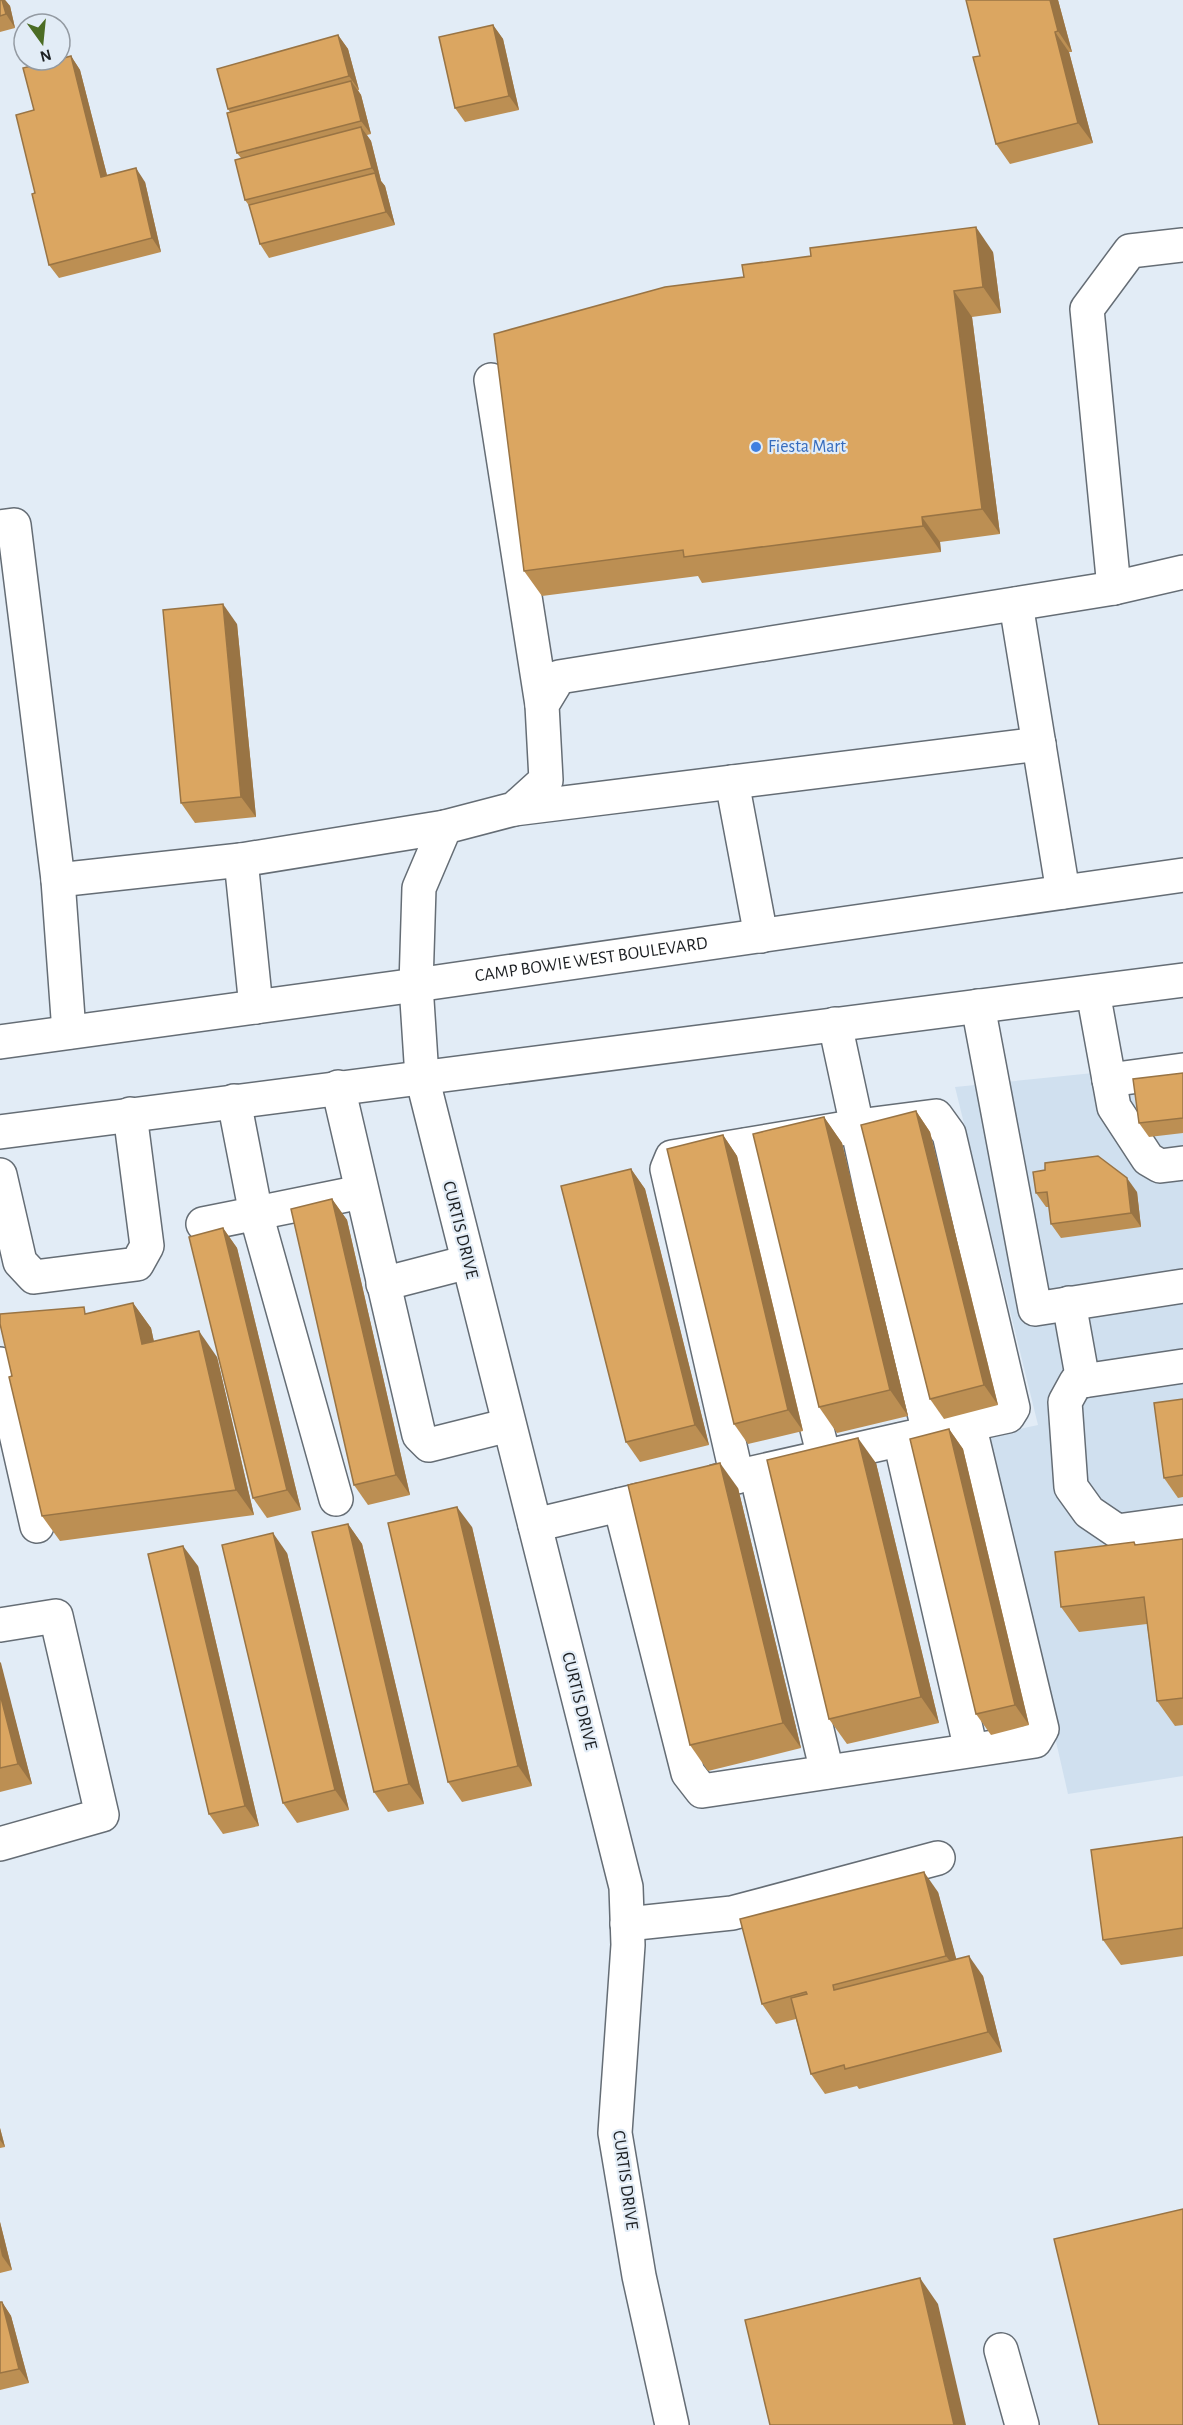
<svg xmlns="http://www.w3.org/2000/svg" width="1183" height="2425" font-family="'Alegreya Sans',sans-serif">
	<style>
		.built { fill: #d0e0ef }
		.lines { fill: none; stroke-linecap: round; stroke-linejoin: round }
		.minor-casing { stroke: #656d75; stroke-width: 36 }
		.major-casing { stroke: #656d75; stroke-width: 36 }
		.minor { stroke: #fff; stroke-width: 33 }
		.major { stroke: #fff; stroke-width: 33 }
		.wall { fill: #bc8f53 }
		.shaded-wall { fill: #997444 }
		.building { fill: #dba661; stroke: #997444; stroke-width: 1.5 }
		.shop-dot { fill: #3f7fe0; stroke: #e2ecf6; stroke-width: 2 }
		.labels { text-anchor: middle; dominant-baseline: central; stroke-width: 4.5; stroke-linejoin: round; paint-order: stroke }
		.shop-label { font-size: 18px; fill: #366cbe; stroke: #e2ecf6; text-anchor: start }
		.street-label { font-size: 18px; fill: #1d2023; stroke: #e2ecf6 }
	</style>
	<rect width="100%" height="100%" fill="#e2ecf6"/>
	<path class="built" d="M1183,1064V1776L1068,1794L986,1436L1038,1425L955,1087Z"/>
	<g class="lines">
		<g class="minor-casing">
			<g id="minor">
				<path d="M491,380L542,705"/>
				<path d="M0,527L14,525L58,880L241,860"/>
				<path d="M1114,588L1087,309L1130,251L1183,245"/>
				<path d="M1016,604L1063,892"/>
				<path d="M732,782L761,936"/>
				<path d="M514,809L1039,744"/>
				<path d="M58,880L69,1032"/>
				<path d="M1093,992L1114,1107L1148,1159L1160,1166L1183,1163"/>
				<path d="M978,1006L1035,1309L1183,1286"/>
				<path d="M256,1007L241,860L445,827"/>
				<path d="M1109,1080L1183,1070"/>
				<path d="M338,1087L419,1435L429,1445L509,1425"/>
				<path d="M234,1101L256,1214L336,1499"/>
				<path d="M746,1145L824,1457"/>
				<path d="M0,1175L20,1262L34,1277L137,1264L147,1246L130,1114"/>
				<path d="M203,1224L361,1192"/>
				<path d="M383,1284L468,1262"/>
				<path d="M1069,1303L1083,1381"/>
				<path d="M0,1364L37,1526"/>
				<path d="M1183,1366L1076,1382L1065,1402L1071,1487L1089,1512L1117,1531L1183,1522"/>
				<path d="M900,1440L971,1750"/>
				<path d="M756,1473L827,1772"/>
				<path d="M737,1477L667,1169L672,1157L858,1126L936,1116L949,1134L1013,1408L1008,1416L929,1433"/>
				<path d="M717,1481L929,1433L874,1205L835,1024"/>
				<path d="M620,1505L688,1773L702,1791L1035,1741L1042,1729L969,1424"/>
				<path d="M535,1525L640,1500"/>
				<path d="M0,1625L56,1616L102,1815L0,1844"/>
				<path d="M627,1924L732,1913L938,1858"/>
				<path d="M1001,2350L1022,2425"/>
				<path d="M672,2425L639,2276L615,2133L628,1945L626,1887L422,1077L416,985L419,888L445,827L514,809L546,780L542,705L559,677L1114,588L1183,572"/>
			</g>
		</g>
		<g class="major-casing">
			<g id="major">
				<path id="s1" d="M0,1042L416,985L1183,875"/>
				<path d="M0,1132L1183,980"/>
			</g>
		</g>
		<use href="#minor" class="minor"/>
		<use href="#major" class="major"/>
	</g>
	<g class="wall">
		<path d="M0,0H5L10,6L15,28L0,32Z"/>
		<path d="M1058,0L1072,52H1069L1093,143L1010,164L996,144L980,56Z"/>
		<path d="M493,25L503,39L519,110L465,122L455,108Z"/>
		<path d="M338,35L348,49L359,90H358L361,95L371,134L367,135L371,141L381,181L385,186L395,225L269,258L260,244L250,207L245,200L241,158L237,153L230,112L228,109Z"/>
		<path d="M71,56L80,70L107,175L145,182L161,252L59,278L49,265L35,193L34,110Z"/>
		<path d="M993,252L1001,313L972,317L1000,534L940,542L941,552L702,583L698,576L542,596L524,571Z"/>
		<path d="M237,624L256,817L195,823L181,803Z"/>
		<path d="M1183,1073V1133L1149,1137L1139,1123Z"/>
		<path d="M916,1111L930,1132L998,1405L944,1419L930,1399Z"/>
		<path d="M824,1117L842,1143L908,1416L837,1433L819,1407Z"/>
		<path d="M723,1135L737,1156L803,1431L748,1444L734,1424Z"/>
		<path d="M631,1169L645,1189L709,1445L640,1462L626,1442Z"/>
		<path d="M1033,1172L1137,1192L1141,1227L1061,1238L1051,1224L1049,1207H1046L1036,1193Z"/>
		<path d="M332,1199L347,1220L410,1495L368,1505L354,1485Z"/>
		<path d="M223,1228L237,1248L301,1510L267,1518L253,1498Z"/>
		<path d="M133,1303L151,1328L154,1342L217,1357L254,1515L60,1541L42,1516L12,1376L88,1314Z"/>
		<path d="M1183,1399V1497L1178,1498L1164,1478Z"/>
		<path d="M949,1429L963,1449L1029,1725L991,1735L976,1714Z"/>
		<path d="M876,1463L939,1723L847,1744L829,1719Z"/>
		<path d="M738,1488L801,1748L708,1771L690,1745Z"/>
		<path d="M348,1524L362,1544L424,1804L388,1812L374,1792Z"/>
		<path d="M472,1527L532,1786L462,1802L448,1782Z"/>
		<path d="M1183,1539V1725L1175,1726L1157,1701L1147,1624L1079,1632L1061,1607L1134,1542L1136,1545Z"/>
		<path d="M287,1553L349,1810L297,1823L283,1803Z"/>
		<path d="M198,1566L259,1826L223,1834L209,1814Z"/>
		<path d="M0,1662L32,1784L0,1792Z"/>
		<path d="M1183,1837V1956L1121,1965L1103,1940Z"/>
		<path d="M938,1892L956,1959L983,1976L1002,2052L859,2089L857,2086L825,2094L811,2074L796,2019L776,2024L762,2004Z"/>
		<path d="M0,2128L5,2147L0,2148Z"/>
		<path d="M0,2222L12,2270L0,2273Z"/>
		<path d="M0,2302H2L11,2316L29,2383L0,2390Z"/>
	</g>
	<g class="shaded-wall">
		<path d="M2,0H5L10,6L15,28L6,14Z"/>
		<path d="M1050,0H1058L1072,52L1058,31Z"/>
		<path d="M493,25L503,39L519,110L509,96Z"/>
		<path d="M1055,32L1069,52L1093,143L1078,123Z"/>
		<path d="M338,35L348,49L359,90L349,76Z"/>
		<path d="M71,56L80,70L111,191L101,177Z"/>
		<path d="M351,81L361,95L371,134L361,121Z"/>
		<path d="M361,127L371,141L381,181L385,186L395,225L386,212L375,173L372,168Z"/>
		<path d="M136,168L145,182L161,252L152,238Z"/>
		<path d="M976,227L993,252L1001,313L983,287Z"/>
		<path d="M954,291L972,317L1000,534L982,509Z"/>
		<path d="M922,517L940,542L941,552L923,526Z"/>
		<path d="M223,604L237,624L256,817L241,797Z"/>
		<path d="M916,1111L930,1132L998,1405L984,1385Z"/>
		<path d="M824,1117L842,1143L908,1416L890,1390Z"/>
		<path d="M723,1135L737,1156L803,1431L788,1410Z"/>
		<path d="M631,1169L645,1189L709,1445L695,1425Z"/>
		<path d="M1127,1178L1137,1192L1141,1227L1131,1213Z"/>
		<path d="M332,1199L347,1220L410,1495L396,1475Z"/>
		<path d="M223,1228L237,1248L301,1510L287,1490Z"/>
		<path d="M133,1303L151,1328L160,1370L142,1344Z"/>
		<path d="M199,1331L217,1357L254,1515L236,1490Z"/>
		<path d="M949,1429L963,1449L1029,1725L1015,1705Z"/>
		<path d="M858,1438L876,1463L939,1723L921,1697Z"/>
		<path d="M720,1463L738,1488L801,1748L783,1723Z"/>
		<path d="M457,1507L472,1527L532,1786L518,1766Z"/>
		<path d="M348,1524L362,1544L424,1804L409,1784Z"/>
		<path d="M273,1533L287,1553L349,1810L335,1790Z"/>
		<path d="M183,1546L198,1566L259,1826L245,1806Z"/>
		<path d="M0,1662L1,1663L32,1784L18,1764L0,1694Z"/>
		<path d="M924,1872L938,1892L961,1976L946,1956Z"/>
		<path d="M969,1956L983,1976L1002,2052L988,2032Z"/>
		<path d="M0,2128L5,2147L0,2140Z"/>
		<path d="M0,2222L12,2270L2,2256L0,2247Z"/>
		<path d="M920,2278L938,2304L966,2425H954Z"/>
		<path d="M2,2302L11,2316L29,2383L19,2369Z"/>
	</g>
	<g class="building">
		<path d="M0,0H2L6,14L0,16Z"/>
		<path d="M966,0H1050L1058,31L1055,32L1078,123L996,144L973,57L980,56Z"/>
		<path d="M493,25L509,96L455,108L439,37Z"/>
		<path d="M338,35L349,76L228,109L217,69Z"/>
		<path d="M71,56L101,177L136,168L152,238L49,265L32,194L35,193L16,115L34,110L23,68L55,60H60V59Z"/>
		<path d="M351,81L361,121L237,153L227,113Z"/>
		<path d="M361,127L372,168L245,200L235,160Z"/>
		<path d="M375,173L386,212L260,244L249,205Z"/>
		<path d="M976,227L983,287L954,291L982,509L922,517L923,526L684,557L683,550L524,571L494,334L665,287L744,277L742,265L811,256L810,248Z"/>
		<path d="M223,604L241,797L181,803L163,610Z"/>
		<path d="M1183,1073V1118L1139,1123L1133,1079Z"/>
		<path d="M916,1111L984,1385L930,1399L861,1125Z"/>
		<path d="M824,1117L890,1390L819,1407L753,1134Z"/>
		<path d="M723,1135L788,1410L734,1424L667,1149Z"/>
		<path d="M1098,1156L1127,1178L1131,1213L1051,1224L1047,1192L1036,1193L1033,1172L1045,1170V1163Z"/>
		<path d="M631,1169L695,1425L626,1442L561,1186Z"/>
		<path d="M332,1199L396,1475L354,1485L291,1209Z"/>
		<path d="M223,1228L287,1490L253,1498L189,1237Z"/>
		<path d="M133,1303L142,1344L199,1331L236,1490L42,1516L9,1377L12,1376L0,1324V1314L84,1307L85,1314Z"/>
		<path d="M1183,1399V1475L1164,1478L1154,1403Z"/>
		<path d="M949,1429L1015,1705L976,1714L910,1439Z"/>
		<path d="M858,1438L921,1697L829,1719L767,1460Z"/>
		<path d="M720,1463L783,1723L690,1745L628,1485Z"/>
		<path d="M457,1507L518,1766L448,1782L388,1523Z"/>
		<path d="M348,1524L409,1784L374,1792L312,1532Z"/>
		<path d="M273,1533L335,1790L283,1803L222,1545Z"/>
		<path d="M1183,1539V1698L1157,1701L1144,1597L1061,1607L1055,1552L1134,1542L1135,1545Z"/>
		<path d="M183,1546L245,1806L209,1814L148,1554Z"/>
		<path d="M0,1694L18,1764L0,1768Z"/>
		<path d="M1183,1837V1928L1103,1940L1091,1850Z"/>
		<path d="M924,1872L946,1956L833,1985L834,1990L969,1956L988,2032L845,2069L844,2065L811,2074L791,1998L807,1994L806,1992L762,2004L740,1919Z"/>
		<path d="M1183,2209V2425H1099L1054,2239Z"/>
		<path d="M920,2278L954,2425H770L745,2320Z"/>
		<path d="M0,2302H2L19,2369L0,2373Z"/>
	</g>
	<circle class="shop-dot" cx="756" cy="447" r="6"/>
	<g class="labels">
		<g class="shop-label">
			<text x="768" y="447">Fiesta Mart</text>
		</g>
		<g class="street-label">
			<text stroke="none"><textPath href="#s1" startOffset="597">CAMP BOWIE WEST BOULEVARD</textPath></text>
			<text transform="translate(460 1230) rotate(76)">CURTIS DRIVE</text>
			<text transform="translate(579 1701) rotate(76)">CURTIS DRIVE</text>
			<text transform="translate(625 2180) rotate(82)">CURTIS DRIVE</text>
		</g>
	</g>
	<g transform="translate(42 42) rotate(165)"><circle r="28" fill="#e2ecf6" stroke="#939aa2" stroke-width="1.5"/>
	<path d="M0-4.5L10 22L0 15L-10 22Z" fill="#4b6c24"/>
	<text y="-9" font-size="16" font-weight="bold" text-anchor="middle" fill="#1d2023">N</text>
	</g>
</svg>
